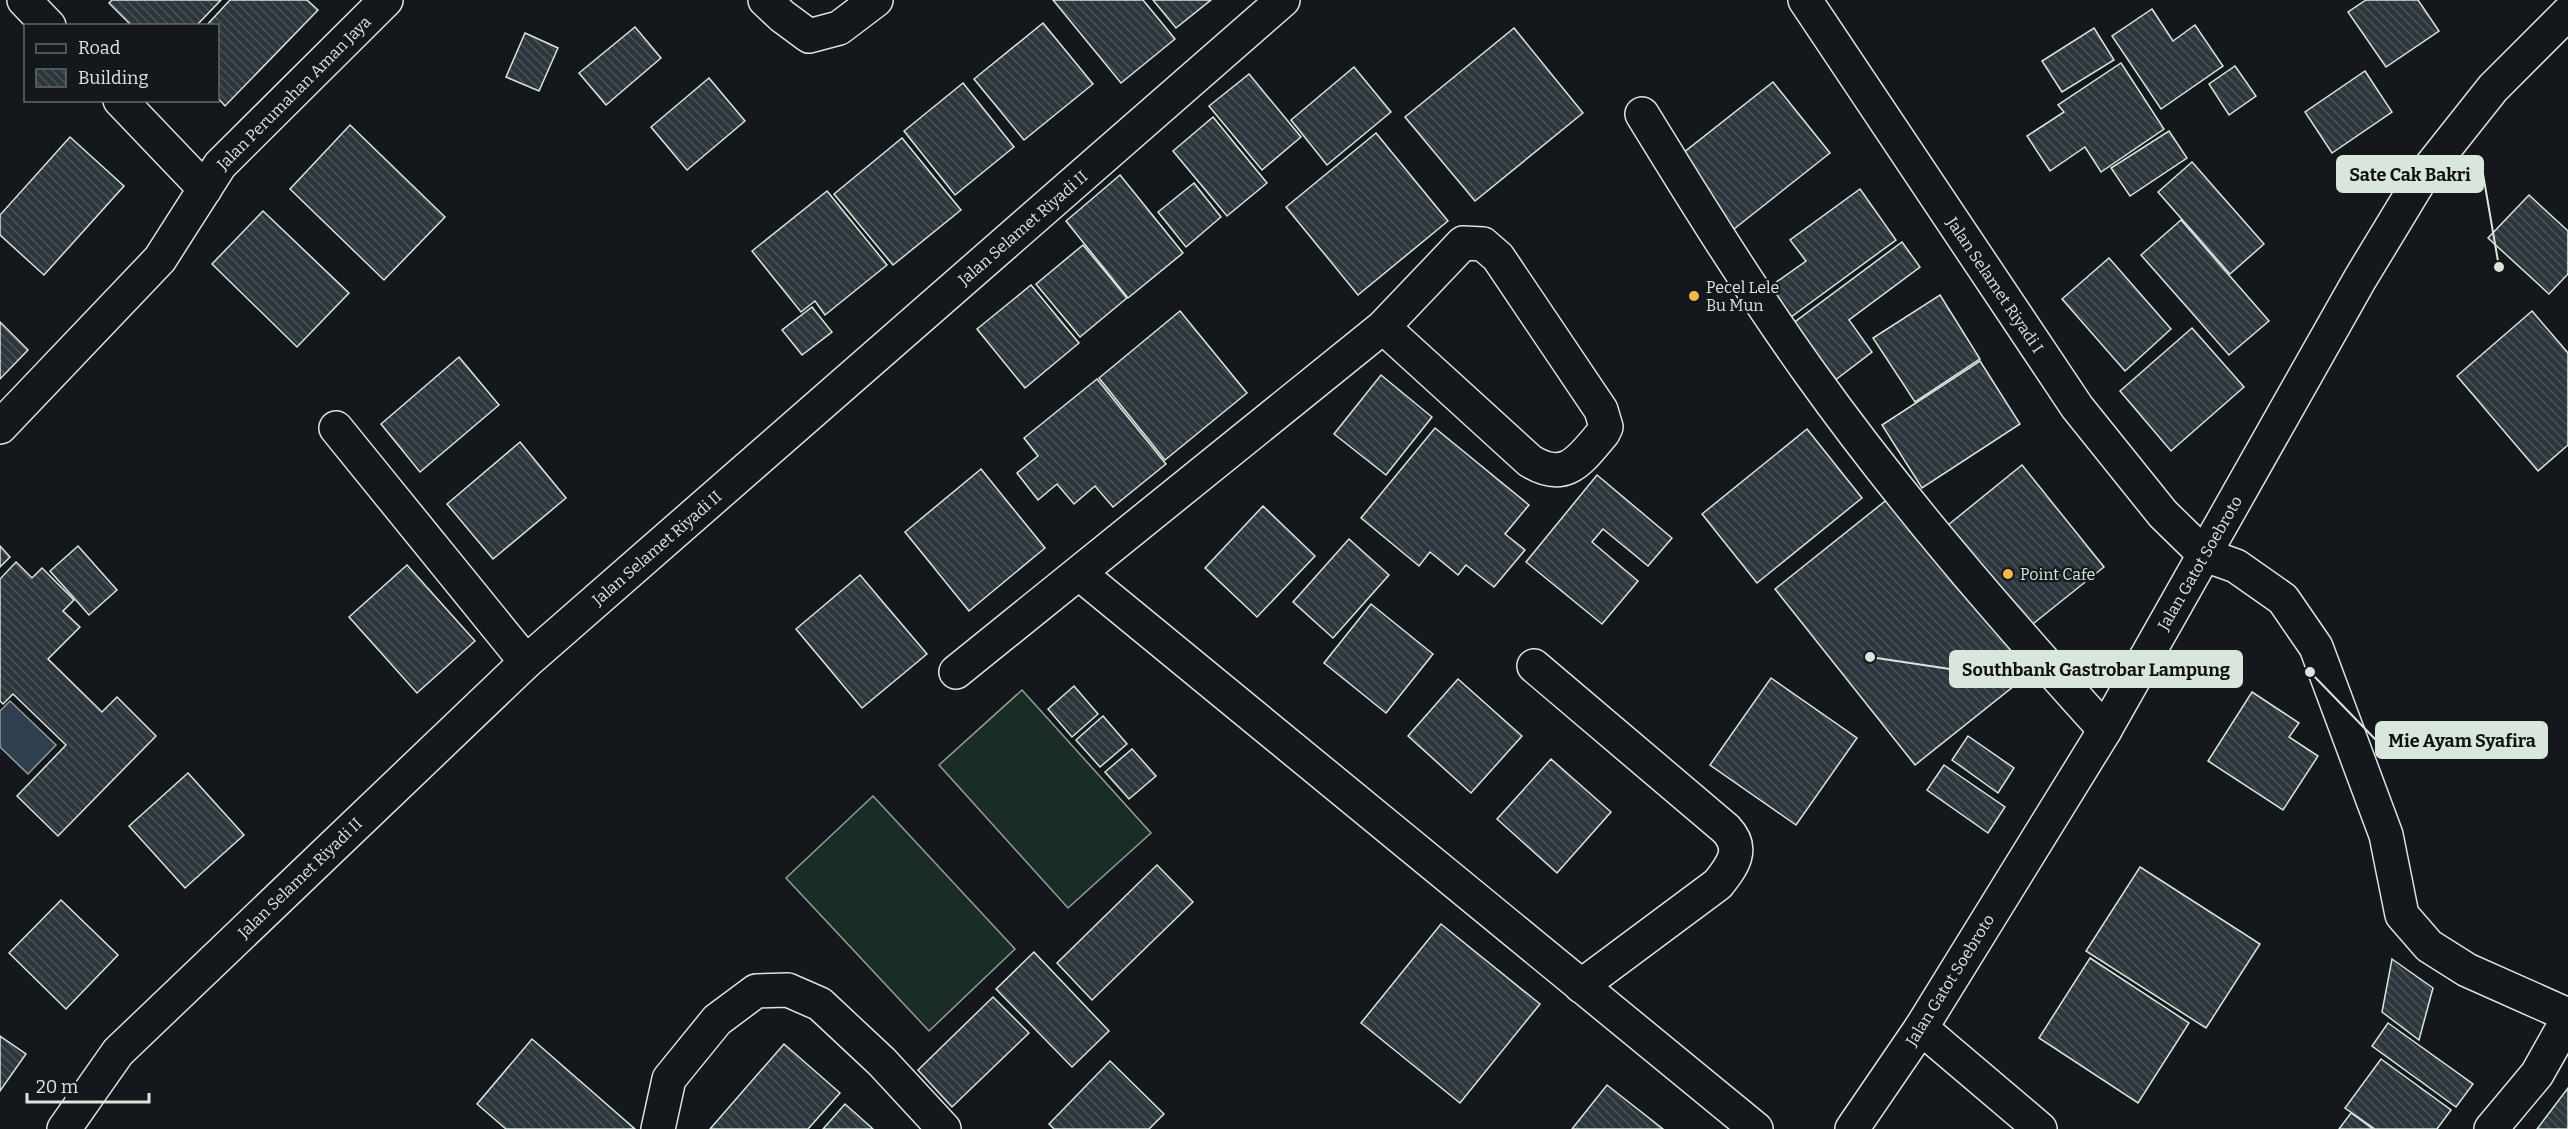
<svg xmlns="http://www.w3.org/2000/svg" width="2568" height="1129" font-family="Bitter,serif">
	<style>
		.grass { fill: #1a2d24; stroke: #939e99; stroke-width: 1.5 }
		.water { fill: #2f3f4d; stroke: #939e99; stroke-width: 1.5 }
		.building { fill: url(#building-back-hatch); stroke: #d8e6dc; stroke-width: 1.5 }
		.lines { fill: none; stroke-linecap: round; stroke-linejoin: round }
		.minor-casing { stroke: #d8e6dc; stroke-width: 36 }
		.major-casing { stroke: #d8e6dc; stroke-width: 36 }
		.minor { stroke: #14181c; stroke-width: 33 }
		.major { stroke: #14181c; stroke-width: 33 }
		.poi-dot { fill: #ffb74d; stroke: #14181c; stroke-width: 2 }
		.labels { text-anchor: middle; dominant-baseline: central; stroke-width: 4.5; stroke-linejoin: round; paint-order: stroke }
		.street-label { font-size: 16px; fill: #d8e6dc; stroke: #14181c }
		.poi-label { font-size: 16px; fill: #d8e6dc; stroke: #14181c; text-anchor: start }
		.leader { fill: none; stroke: #d8e6dc; stroke-width: 2 }
		.callout-dot { fill: #d8e6dc; stroke: #14181c; stroke-width: 2 }
		.callout { fill: #d8e6dc; stroke: #d8e6dc; stroke-width: 2 }
		.callout-label { font-size: 18px; text-anchor: middle; font-weight: bold; fill: #111 }
	</style>
	<defs>
		<pattern id="building-back-hatch" width="6" height="6" patternUnits="userSpaceOnUse" patternTransform="scale(1.5)"><rect width="6" height="6" fill="#2c363c"/><path d="M-1 5l2 2M0 0l6 6M5-1l2 2" fill="none" stroke="#4a5358"/></pattern>
	</defs>
	<rect width="100%" height="100%" fill="#14181c"/>
	<g class="grass">
		<path d="M1022,690L1151,833L1068,908L939,765Z"/>
		<path d="M873,796L1015,949L929,1031L786,878Z"/>
	</g>
	<path class="water" d="M10,701L56,745L28,774L0,747V711Z"/>
	<g class="building">
		<path d="M112,0H221L196,26H132L109,3Z"/>
		<path d="M230,0H307L318,10L225,106L218,98V26H206Z"/>
		<path d="M1053,0H1143L1175,39L1121,83Z"/>
		<path d="M1153,0H1211L1176,28Z"/>
		<path d="M2366,0H2418L2439,31L2386,67L2348,12Z"/>
		<path d="M2152,9L2173,41L2195,25L2223,66L2161,109L2112,36Z"/>
		<path d="M1043,23L1093,84L1024,140L974,79Z"/>
		<path d="M635,27L661,58L606,105L579,73Z"/>
		<path d="M1514,28L1583,113L1475,201L1405,117Z"/>
		<path d="M2094,28L2114,60L2062,92L2042,61Z"/>
		<path d="M525,33L558,48L539,91L506,77Z"/>
		<path d="M2121,63L2164,129L2101,172L2085,147L2050,171L2027,136L2064,112L2058,105Z"/>
		<path d="M2235,66L2256,96L2229,115L2209,84Z"/>
		<path d="M1354,67L1391,112L1327,165L1291,120Z"/>
		<path d="M2365,71L2392,112L2332,153L2305,112Z"/>
		<path d="M1249,74L1301,137L1262,170L1209,106Z"/>
		<path d="M709,78L745,121L687,170L651,127Z"/>
		<path d="M1773,82L1830,153L1734,229L1678,157Z"/>
		<path d="M963,83L1014,147L955,195L904,131Z"/>
		<path d="M1213,117L1267,183L1227,216L1173,151Z"/>
		<path d="M350,125L445,217L384,280L290,189Z"/>
		<path d="M2169,131L2187,158L2130,196L2111,168Z"/>
		<path d="M1376,133L1448,221L1358,295L1286,207Z"/>
		<path d="M70,137L124,186L44,275L0,235V215Z"/>
		<path d="M902,138L961,210L893,265L834,194Z"/>
		<path d="M2192,162L2264,244L2230,274L2158,192Z"/>
		<path d="M1120,175L1183,253L1128,298L1066,221Z"/>
		<path d="M1194,183L1221,217L1186,247L1158,212Z"/>
		<path d="M1860,189L1896,240L1787,320L1765,290L1806,261L1790,240Z"/>
		<path d="M827,191L887,265L825,315L815,301L801,312L752,251Z"/>
		<path d="M2529,195L2568,231V274L2549,294L2488,238Z"/>
		<path d="M263,211L349,293L297,347L212,264Z"/>
		<path d="M2181,220L2269,321L2229,355L2141,255Z"/>
		<path d="M1902,242L1920,267L1849,320L1872,352L1834,381L1792,324Z"/>
		<path d="M1083,245L1127,298L1080,337L1036,284Z"/>
		<path d="M2109,258L2171,329L2125,371L2062,299Z"/>
		<path d="M1031,285L1079,343L1025,388L977,329Z"/>
		<path d="M1940,295L1980,359L1915,402L1873,338Z"/>
		<path d="M812,307L832,332L802,355L782,330Z"/>
		<path d="M1180,311L1247,393L1165,460L1099,378Z"/>
		<path d="M2532,311L2568,353V445L2538,471L2457,376Z"/>
		<path d="M0,322L28,350L0,379Z"/>
		<path d="M2192,328L2244,387L2171,451L2120,391Z"/>
		<path d="M459,357L499,405L420,472L381,424Z"/>
		<path d="M1980,361L2020,424L1922,488L1882,425Z"/>
		<path d="M1381,375L1432,417L1386,475L1334,434Z"/>
		<path d="M1097,379L1166,464L1113,507L1095,486L1074,504L1057,484L1038,500L1017,473L1038,456L1024,438Z"/>
		<path d="M1435,428L1529,505L1505,534L1525,550L1494,587L1466,565L1458,575L1430,552L1419,566L1361,518Z"/>
		<path d="M1807,429L1862,498L1757,583L1702,514Z"/>
		<path d="M520,442L566,498L493,559L447,504Z"/>
		<path d="M2022,465L2104,567L2029,627L1948,525Z"/>
		<path d="M981,469L1045,548L969,611L905,532Z"/>
		<path d="M1597,475L1672,538L1648,566L1603,529L1592,542L1638,581L1602,624L1526,562Z"/>
		<path d="M1894,494L2034,670L1915,765L1775,589Z"/>
		<path d="M1263,506L1315,556L1257,617L1205,568Z"/>
		<path d="M1349,539L1389,575L1333,638L1293,602Z"/>
		<path d="M0,546L10,557L0,567Z"/>
		<path d="M78,546L117,590L89,615L50,571Z"/>
		<path d="M16,562L32,578L42,568L74,600L63,611L80,627L48,659L102,712L117,697L156,736L58,836L17,796L66,745L13,694L3,704L0,701V579Z"/>
		<path d="M407,565L475,641L417,693L349,617Z"/>
		<path d="M860,575L927,654L862,708L796,629Z"/>
		<path d="M1371,604L1433,654L1386,713L1324,663Z"/>
		<path d="M1771,678L1857,738L1796,825L1710,765Z"/>
		<path d="M1458,679L1522,736L1471,793L1408,736Z"/>
		<path d="M1074,686L1098,714L1072,737L1048,709Z"/>
		<path d="M2252,692L2299,723L2289,737L2318,756L2283,810L2208,761Z"/>
		<path d="M1103,716L1127,744L1100,767L1076,740Z"/>
		<path d="M1968,736L2014,768L1998,793L1952,760Z"/>
		<path d="M1132,749L1156,776L1129,799L1105,772Z"/>
		<path d="M1551,759L1611,812L1557,873L1497,819Z"/>
		<path d="M1944,765L2005,807L1988,833L1927,790Z"/>
		<path d="M188,773L244,835L185,888L129,826Z"/>
		<path d="M1157,865L1193,902L1092,1000L1057,963Z"/>
		<path d="M2140,867L2260,944L2206,1028L2086,951Z"/>
		<path d="M61,900L118,955L66,1009L9,953Z"/>
		<path d="M1441,924L1540,1004L1460,1103L1361,1023Z"/>
		<path d="M1034,952L1109,1031L1072,1067L996,989Z"/>
		<path d="M2090,958L2189,1023L2138,1103L2039,1038Z"/>
		<path d="M2392,959L2433,988L2419,1040L2382,1012Z"/>
		<path d="M993,997L1029,1033L952,1107L918,1070Z"/>
		<path d="M2388,1023L2473,1084L2456,1107L2372,1046Z"/>
		<path d="M0,1036L26,1054L0,1091Z"/>
		<path d="M532,1039L635,1129H506L477,1104Z"/>
		<path d="M784,1044L840,1093L808,1129H710Z"/>
		<path d="M2381,1059L2451,1110L2437,1129H2375L2345,1108Z"/>
		<path d="M1110,1061L1164,1114L1149,1129H1054L1049,1124Z"/>
		<path d="M1607,1085L1663,1129H1572Z"/>
		<path d="M2568,1088V1129H2537Z"/>
		<path d="M845,1104L873,1129H823Z"/>
		<path d="M2351,1113L2373,1129H2339Z"/>
	</g>
	<g class="lines">
		<g class="minor-casing">
			<g id="minor">
				<path d="M24,0L49,26"/>
				<path d="M765,0L782,16L809,36L839,28L876,0"/>
				<path d="M120,100L205,189"/>
				<path d="M1642,114C1696,202 1750,289 1810,373C1900,499 2001,615 2105,730"/>
				<path d="M0,427L160,259L220,165L386,0"/>
				<path d="M336,428L526,662"/>
				<path d="M2205,555L2236,566L2283,599L2316,647L2386,835L2402,915L2429,946L2467,970L2568,1015"/>
				<path d="M1080,574L1756,1129"/>
				<path d="M1534,666L1726,829C1745,849 1733,865 1718,884L1581,986"/>
				<path d="M956,672L1383,327L1463,243L1483,244L1498,257L1601,410L1606,427L1603,433C1580,460 1566,483 1530,461L1383,327"/>
				<path d="M1921,1028L2040,1129"/>
				<path d="M64,1129L118,1052L526,662L1283,0"/>
				<path d="M658,1129L669,1079L717,1020L756,991L788,990L820,1004L882,1062L944,1129"/>
				<path d="M2491,1129L2537,1074L2568,1019"/>
			</g>
		</g>
		<g class="major-casing">
			<g id="major">
				<path d="M1805,0L2077,407L2163,514L2205,555"/>
				<path d="M1852,1129L1921,1028L2105,730L2360,279L2420,180L2493,88L2568,13"/>
			</g>
		</g>
		<use href="#minor" class="minor"/>
		<use href="#major" class="major"/>
	</g>
	<g class="poi-dot">
		<circle cx="1694" cy="296" r="6"/>
		<circle cx="2008" cy="574" r="6"/>
	</g>
	<g class="labels">
		<g class="street-label">
			<text transform="translate(294 93) rotate(-45)">Jalan Perumahan Aman Jaya</text>
			<text transform="translate(1023 228) rotate(-41)">Jalan Selamet Riyadi II</text>
			<text transform="translate(1995 285) rotate(56)">Jalan Selamet Riyadi I</text>
			<text transform="translate(657 548) rotate(-41)">Jalan Selamet Riyadi II</text>
			<text transform="translate(2200 563) rotate(-60)">Jalan Gatot Soebroto</text>
			<text transform="translate(300 878) rotate(-44)">Jalan Selamet Riyadi II</text>
			<text transform="translate(1950 980) rotate(-58)">Jalan Gatot Soebroto</text>
		</g>
		<g class="poi-label">
			<text x="1706" y="287">Pecel Lele<tspan x="1706" dy="18">Bu Mun</tspan></text>
			<text x="2020" y="574">Point Cafe</text>
		</g>
	</g>
	<path class="leader" d="M2499 267L2483 174M1870 657L1950 669M2310 672L2376 740"/>
	<g class="callout-dot">
		<circle cx="2499" cy="267" r="6"/>
		<circle cx="1870" cy="657" r="6"/>
		<circle cx="2310" cy="672" r="6"/>
	</g>
	<g class="callout">
		<rect x="2337" y="156" width="146" height="36" rx="6"/>
		<rect x="1950" y="651" width="292" height="36" rx="6"/>
		<rect x="2376" y="722" width="171" height="36" rx="6"/>
	</g>
	<g class="callout-label">
		<text x="2410" y="181">Sate Cak Bakri</text>
		<text x="2096" y="676">Southbank Gastrobar Lampung</text>
		<text x="2462" y="747">Mie Ayam Syafira</text>
	</g>
	<rect x="24" y="24" width="195" height="78" fill="#14181c" stroke="#626a69" stroke-width="1.5"/>
	<rect x="36" y="44" width="30" height="9" fill="#14181c" stroke="#626a69" stroke-width="1.5"/>
	<text x="78" y="54" font-size="18" fill="#d8e6dc">Road</text>
	<rect x="36" y="69" width="30" height="18" fill="url(#building-back-hatch)" stroke="#626a69" stroke-width="1.5"/>
	<text x="78" y="84" font-size="18" fill="#d8e6dc">Building</text>
	<path d="M27 1093v9h122v-9" fill="none" stroke="#d8e6dc" stroke-width="3"/>
	<text x="36" y="1093" font-size="18" fill="#d8e6dc" stroke="#14181c" stroke-width="4.5" paint-order="stroke">20 m</text>
</svg>
